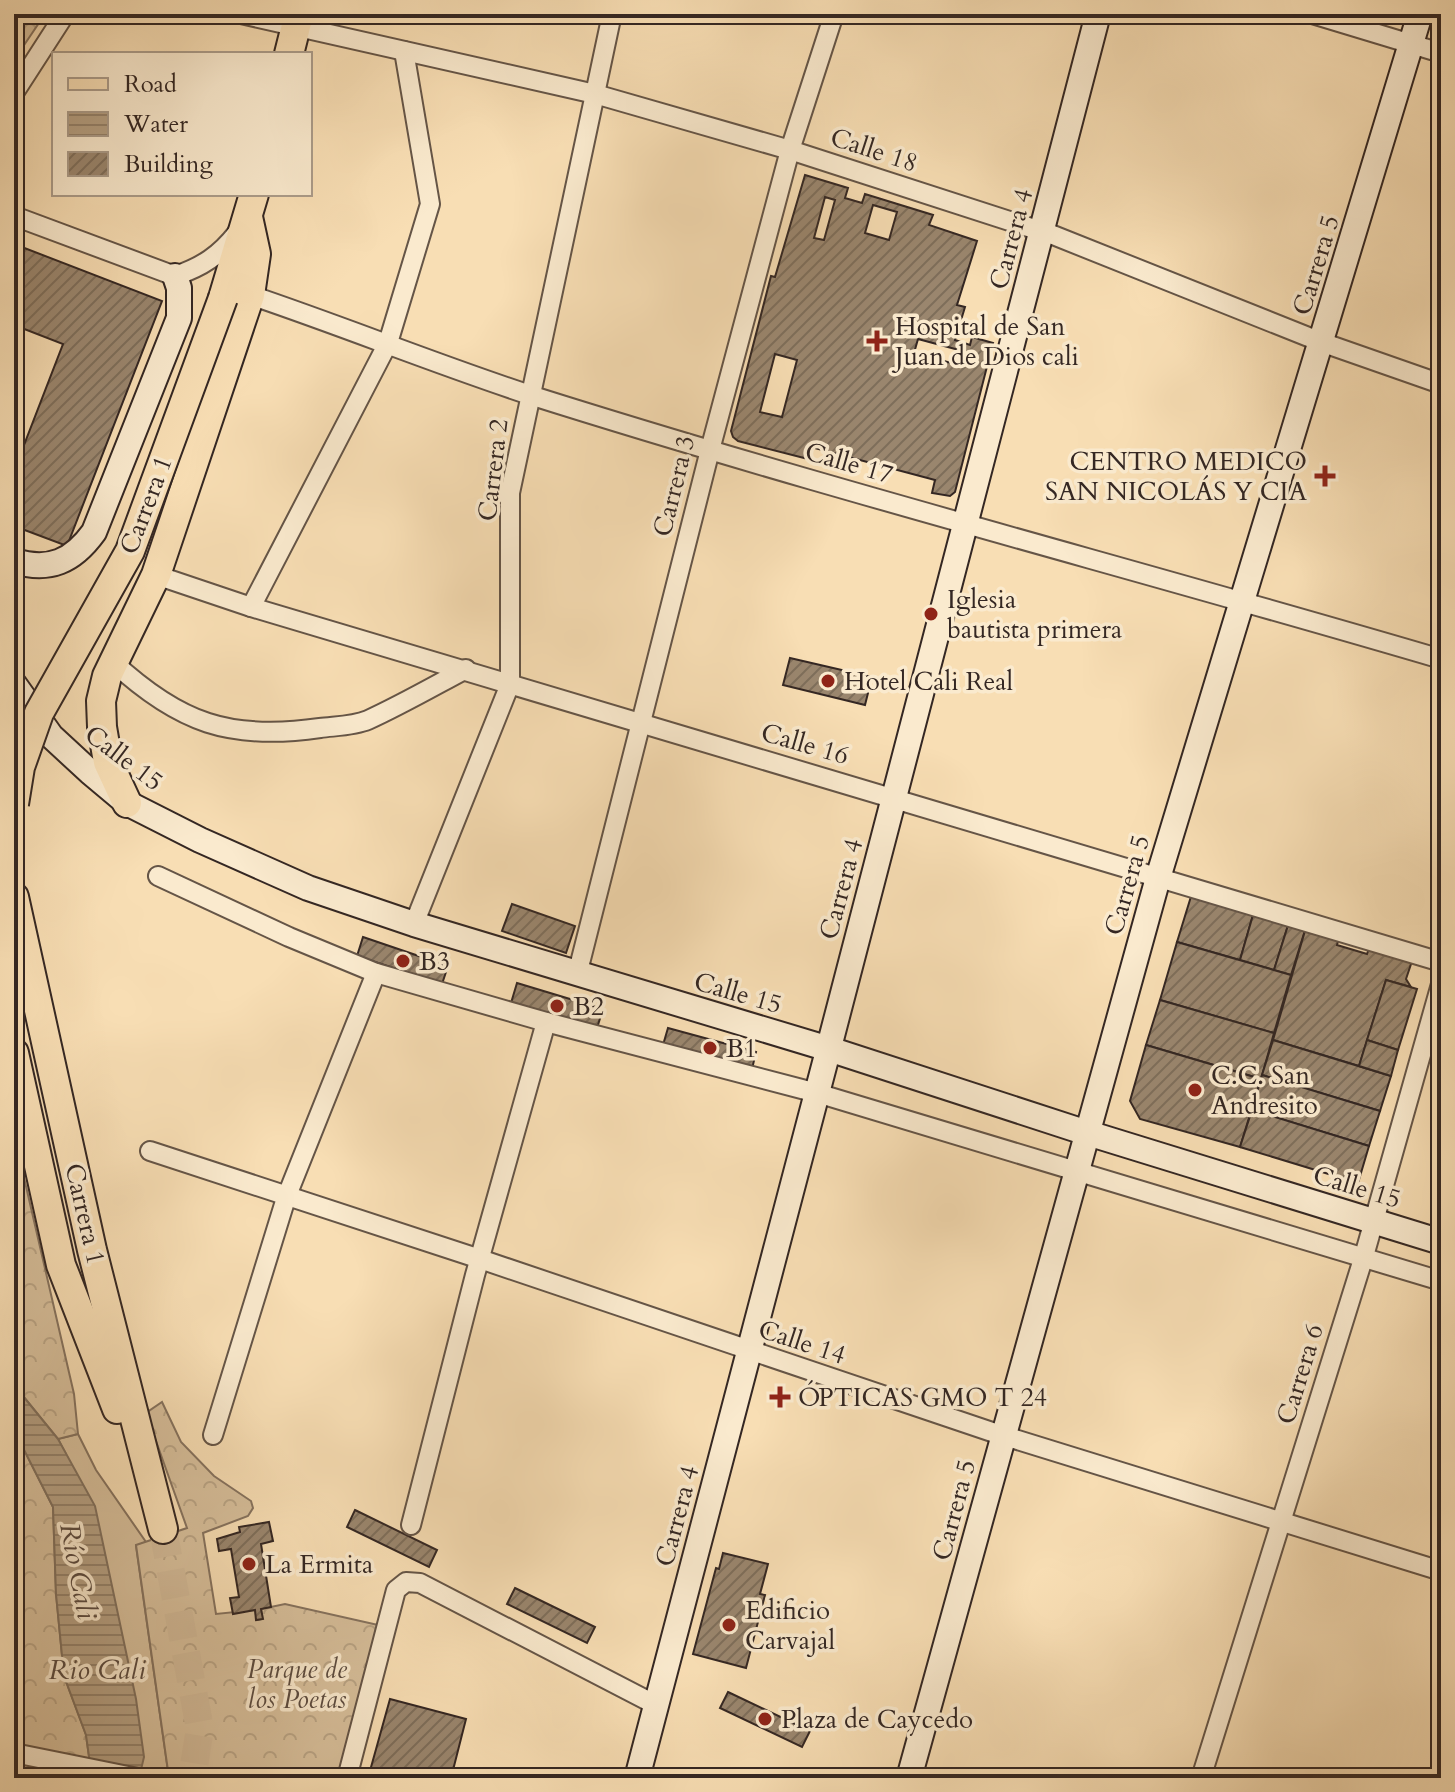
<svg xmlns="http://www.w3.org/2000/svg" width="1455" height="1792" font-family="Cardo,serif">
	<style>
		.grass { fill: #d7bf9b; stroke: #86735f; stroke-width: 2 }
		.forest { fill: url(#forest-crowns); stroke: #86735f; stroke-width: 2 }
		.water { fill: url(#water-rules); stroke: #81705d; stroke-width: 2 }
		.building { fill: url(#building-hatch); stroke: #342723; stroke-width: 2; fill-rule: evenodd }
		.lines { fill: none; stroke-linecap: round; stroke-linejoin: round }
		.primary-tunnel { stroke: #d1b997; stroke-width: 28; stroke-dasharray: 28 14; stroke-linecap: butt }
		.street-casing { stroke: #655547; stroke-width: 22 }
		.secondary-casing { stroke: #342723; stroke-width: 28 }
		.primary-casing { stroke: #342723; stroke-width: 32 }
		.street { stroke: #faeace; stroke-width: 18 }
		.secondary { stroke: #faeace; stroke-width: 24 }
		.primary { stroke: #f8deb4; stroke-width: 28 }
		.primary-bridge-casing { stroke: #342723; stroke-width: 32; stroke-linecap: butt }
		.primary-bridge { stroke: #f8deb4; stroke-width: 28 }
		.poi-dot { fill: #8f2418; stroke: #faeace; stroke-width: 3 }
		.labels { text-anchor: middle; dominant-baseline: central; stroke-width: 7; stroke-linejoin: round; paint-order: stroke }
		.street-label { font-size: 26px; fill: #342723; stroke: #faeace }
		.poi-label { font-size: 26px; fill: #342723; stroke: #faeace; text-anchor: start }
		.park-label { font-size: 26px; font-style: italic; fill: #5d4d41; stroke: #faeace }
		.water-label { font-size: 28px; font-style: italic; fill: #5b4b40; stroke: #faeace }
	</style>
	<defs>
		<pattern id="forest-crowns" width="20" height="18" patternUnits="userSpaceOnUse" patternTransform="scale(2)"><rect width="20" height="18" fill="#d7bf9b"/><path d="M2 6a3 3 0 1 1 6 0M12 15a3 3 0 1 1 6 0" fill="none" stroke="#b9a485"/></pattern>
		<pattern id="water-rules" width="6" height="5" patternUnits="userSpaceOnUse" patternTransform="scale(2)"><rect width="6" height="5" fill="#b5a083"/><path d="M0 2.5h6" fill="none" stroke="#94826b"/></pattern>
		<pattern id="building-hatch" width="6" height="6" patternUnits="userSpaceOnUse" patternTransform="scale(2)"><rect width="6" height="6" fill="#9a866e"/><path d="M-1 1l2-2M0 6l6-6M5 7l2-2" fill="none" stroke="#7e6e5a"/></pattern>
	</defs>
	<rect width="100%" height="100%" fill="#f8deb4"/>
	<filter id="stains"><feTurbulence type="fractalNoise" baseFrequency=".0025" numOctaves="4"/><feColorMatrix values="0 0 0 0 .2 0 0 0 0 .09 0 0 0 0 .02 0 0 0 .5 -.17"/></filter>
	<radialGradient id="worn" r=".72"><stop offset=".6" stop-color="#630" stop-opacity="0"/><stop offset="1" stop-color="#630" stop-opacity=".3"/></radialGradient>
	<path class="grass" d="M78,1434L96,1470L146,1542L136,1546L169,1778H139L66,1454L58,1439Z"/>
	<g class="forest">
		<path d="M14,14H45L14,60Z"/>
		<path d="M14,1125L16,1143L74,1394L78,1434L58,1439L14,1385Z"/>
		<path d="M162,1402L181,1442L214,1476L251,1501L253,1508L248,1516L203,1533L216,1614L255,1610L257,1620L262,1619L261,1609L285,1604L387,1627L347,1778H169L136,1545L187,1528L146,1413Z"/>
		<path d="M14,1430L53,1507L56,1594L64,1676L86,1735L92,1778H14Z"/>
	</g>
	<path class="water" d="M14,1385L58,1439L95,1506L136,1699L144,1757L139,1778H92L86,1735L64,1676L56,1594L53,1507L14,1430Z"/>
	<g class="building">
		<path d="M805,175L848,188L845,198L862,203L865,194L933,215L929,225L977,241L957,305L965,307L955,340L970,345L972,337L993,343L955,492L950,496L932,493L935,480L811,447L808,459L738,441L733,437L731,431L771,276L775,277ZM825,197L835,200L824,240L814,238ZM873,205L897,212L889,240L865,233ZM918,339L959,350L955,364L914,353ZM775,354L797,360L782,417L760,412Z"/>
		<path d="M14,244L162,301L67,546L14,526V471L63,344L14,325Z"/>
		<path d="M790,658L872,677L865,705L783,685Z"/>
		<path d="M1193,890L1255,908L1240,960L1177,942Z"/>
		<path d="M512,904L575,926L566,953L502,931Z"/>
		<path d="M1255,908L1290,919L1274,970L1240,960Z"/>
		<path d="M1290,919L1307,924L1291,975L1274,970Z"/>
		<path d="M1307,924L1340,935L1337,945L1367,954L1371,943L1413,958L1406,979L1411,987L1386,980L1359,1066L1273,1040Z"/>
		<path d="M363,937L448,966L442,984L357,956Z"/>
		<path d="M1177,942L1291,975L1274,1033L1160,1000Z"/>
		<path d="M1386,980L1417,989L1398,1050L1367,1040Z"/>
		<path d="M517,983L603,1009L597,1028L511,1003Z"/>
		<path d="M1160,1000L1274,1033L1261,1079L1146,1045Z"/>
		<path d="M668,1028L756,1052L752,1069L663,1045Z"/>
		<path d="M1273,1040L1391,1076L1380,1111L1262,1075Z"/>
		<path d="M1367,1040L1398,1050L1391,1076L1359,1066Z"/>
		<path d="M1146,1045L1261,1079L1240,1147L1140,1119L1130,1101Z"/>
		<path d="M1262,1075L1380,1111L1369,1146L1252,1110Z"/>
		<path d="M1252,1110L1369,1146L1358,1183L1240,1147Z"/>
		<path d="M355,1510L437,1550L429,1567L347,1527Z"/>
		<path d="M269,1522L273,1541L261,1544L271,1607L261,1609L263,1619L256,1620L255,1610L233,1614L230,1598L239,1597L231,1549L219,1551L217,1539L240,1532L239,1527Z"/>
		<path d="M723,1553L768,1564L760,1594L765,1595L746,1668L693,1654L716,1568L719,1569Z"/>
		<path d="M515,1588L595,1627L587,1643L507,1604Z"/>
		<path d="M728,1692L810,1731L802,1747L720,1708Z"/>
		<path d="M390,1699L466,1719L451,1778H368Z"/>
	</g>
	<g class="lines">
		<path class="primary-tunnel" d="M163,1529L200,1729L192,1778"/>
		<g class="street-casing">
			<g id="street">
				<path d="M241,14L595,94L790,150L1053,235L1321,342L1441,384"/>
				<path d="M1312,14L1441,53"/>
				<path d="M14,93L65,14"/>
				<path d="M14,216L175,276C202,267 220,255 237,233"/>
				<path d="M250,295C345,327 438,365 533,396C834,491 1139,570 1441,659"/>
				<path d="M156,575L251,607L1441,962"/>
				<path d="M251,607L388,343L430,204L404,51"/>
				<path d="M113,662C179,723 230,741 320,728C335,726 354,726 368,720C401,705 434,686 466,669"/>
				<path d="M158,876L289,937L376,973L546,1022L817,1093L1441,1281"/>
				<path d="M414,924L510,684V493L612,14"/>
				<path d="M577,975L710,450L790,150L834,14"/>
				<path d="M150,1151L480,1259L995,1433L1441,1571"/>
				<path d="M213,1435L286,1198L376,973"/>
				<path d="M411,1525L475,1275L546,1022"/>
				<path d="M14,1753L138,1778"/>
				<path d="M347,1778L396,1590L406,1582L420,1583L656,1705"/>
				<path d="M1201,1778L1364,1256L1441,984"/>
			</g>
		</g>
		<g class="secondary-casing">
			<g id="secondary">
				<path d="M14,561C50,572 73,561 94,532L179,318V288L175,276"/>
				<path d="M14,684L51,736L90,772L127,803L200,840L308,888L414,924L829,1049L1078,1130L1441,1242"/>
				<path d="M637,1778C791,1190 947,603 1098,14"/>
				<path d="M909,1778L1158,878L1420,14"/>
			</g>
		</g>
		<g class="primary-casing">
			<g id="primary">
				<path d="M289,54L299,14"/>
				<path d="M223,298L254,194"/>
				<path d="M127,803L108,762L102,727L101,701L107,676L156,575L250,295L256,254L248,217"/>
				<path d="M14,897L92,1250L163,1529"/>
				<path d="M14,1053L61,1265L117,1409"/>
			</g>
		</g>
		<use href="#street" class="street"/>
		<use href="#secondary" class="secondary"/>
		<use href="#primary" class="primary"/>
		<g class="primary-bridge-casing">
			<path id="primary-bridge" d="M14,804L20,767L39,713L130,551L223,298"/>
		</g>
		<use href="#primary-bridge" class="primary-bridge"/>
	</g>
	<g class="poi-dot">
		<path d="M873 329h8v8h8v8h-8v8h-8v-8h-8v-8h8z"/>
		<path d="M1321 464h8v8h8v8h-8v8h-8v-8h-8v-8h8z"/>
		<circle cx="931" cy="614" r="8"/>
		<circle cx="828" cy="681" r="8"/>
		<circle cx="403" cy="961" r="8"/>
		<circle cx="557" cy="1006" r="8"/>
		<circle cx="710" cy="1048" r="8"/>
		<circle cx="1195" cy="1090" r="8"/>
		<path d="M776 1385h8v8h8v8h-8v8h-8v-8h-8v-8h8z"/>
		<circle cx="249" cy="1564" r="8"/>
		<circle cx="729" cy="1625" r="8"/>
		<circle cx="765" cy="1719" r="8"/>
	</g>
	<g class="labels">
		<g class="street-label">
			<text transform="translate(874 150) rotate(18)">Calle 18</text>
			<text transform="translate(1011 239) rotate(-75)">Carrera 4</text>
			<text transform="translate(1316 265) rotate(-73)">Carrera 5</text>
			<text transform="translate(849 463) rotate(16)">Calle 17</text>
			<text transform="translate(493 470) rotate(-83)">Carrera 2</text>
			<text transform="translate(674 486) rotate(-76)">Carrera 3</text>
			<text transform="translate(146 505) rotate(-69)">Carrera 1</text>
			<text transform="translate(805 744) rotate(16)">Calle 16</text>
			<text transform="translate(124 758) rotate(37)">Calle 15</text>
			<text transform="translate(1127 885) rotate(-74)">Carrera 5</text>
			<text transform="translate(841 889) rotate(-75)">Carrera 4</text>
			<text transform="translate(738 993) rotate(16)">Calle 15</text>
			<text transform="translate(1357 1187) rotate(17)">Calle 15</text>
			<text transform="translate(85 1214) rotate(77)">Carrera 1</text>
			<text transform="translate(802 1342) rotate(18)">Calle 14</text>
			<text transform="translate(1300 1374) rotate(-73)">Carrera 6</text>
			<text transform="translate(954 1510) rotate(-75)">Carrera 5</text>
			<text transform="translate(677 1516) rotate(-75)">Carrera 4</text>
		</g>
		<g class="poi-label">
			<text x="895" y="326">Hospital de San<tspan x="895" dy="30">Juan de Dios cali</tspan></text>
			<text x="1307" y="461" text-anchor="end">CENTRO MEDICO<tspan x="1307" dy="30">SAN NICOLÁS Y CIA</tspan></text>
			<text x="947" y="599">Iglesia<tspan x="947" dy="30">bautista primera</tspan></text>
			<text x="844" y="681">Hotel Cali Real</text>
			<text x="419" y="961">B3</text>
			<text x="573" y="1006">B2</text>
			<text x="726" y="1048">B1</text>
			<text x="1211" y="1075">C.C. San<tspan x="1211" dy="30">Andresito</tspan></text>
			<text x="798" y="1397">ÓPTICAS GMO T 24</text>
			<text x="265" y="1564">La Ermita</text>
			<text x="745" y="1610">Edificio<tspan x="745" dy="30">Carvajal</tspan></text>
			<text x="781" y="1719">Plaza de Caycedo</text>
		</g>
		<g class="park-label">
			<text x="297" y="1669">Parque de<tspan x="297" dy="30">los Poetas</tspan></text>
		</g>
		<g class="water-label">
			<text transform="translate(78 1571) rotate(79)">Río Cali</text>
			<text x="97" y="1670">Rio Cali</text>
		</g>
	</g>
	<rect width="1455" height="1792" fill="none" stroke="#f8deb4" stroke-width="48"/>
	<rect x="16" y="16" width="1423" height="1760" fill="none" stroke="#342723" stroke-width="4"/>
	<rect x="24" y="24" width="1407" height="1744" fill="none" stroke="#342723" stroke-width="2"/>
	<rect x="52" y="52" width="260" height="144" fill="#faeace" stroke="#ab9c8a" stroke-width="2"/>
	<rect x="68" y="78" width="40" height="12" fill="#f8deb4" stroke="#ab9c8a" stroke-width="2"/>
	<text x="124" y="92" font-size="24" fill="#342723">Road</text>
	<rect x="68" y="112" width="40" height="24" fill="url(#water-rules)" stroke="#ab9c8a" stroke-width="2"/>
	<text x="124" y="132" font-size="24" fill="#342723">Water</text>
	<rect x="68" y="152" width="40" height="24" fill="url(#building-hatch)" stroke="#ab9c8a" stroke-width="2"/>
	<text x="124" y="172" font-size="24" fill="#342723">Building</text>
	<rect width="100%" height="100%" filter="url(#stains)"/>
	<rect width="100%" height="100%" fill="url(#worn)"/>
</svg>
